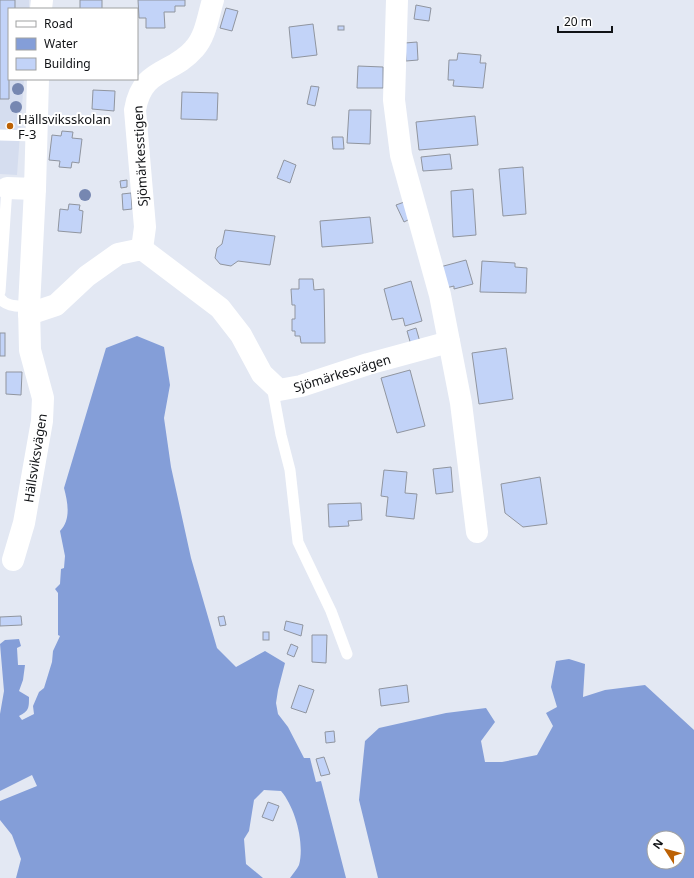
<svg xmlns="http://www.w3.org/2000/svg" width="694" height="878" font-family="'Noto Sans',sans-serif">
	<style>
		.built { fill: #d5ddef }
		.water { fill: #849ed8; fill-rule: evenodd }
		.building { fill: #c2d3f8; stroke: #90959f }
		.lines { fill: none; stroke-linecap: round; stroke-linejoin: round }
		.service { stroke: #fff; stroke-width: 11 }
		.minor { stroke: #fff; stroke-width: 22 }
		.tertiary { stroke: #fff; stroke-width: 22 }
		.tree { fill: #7687b1 }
		.poi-dot { fill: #bc6104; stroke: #fff; stroke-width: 1.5 }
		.labels { text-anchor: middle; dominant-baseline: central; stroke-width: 4; stroke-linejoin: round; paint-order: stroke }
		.poi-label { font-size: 13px; fill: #111316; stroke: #fff; text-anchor: start }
		.street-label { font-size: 13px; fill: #111316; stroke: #fff }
	</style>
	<rect width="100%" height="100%" fill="#e3e8f3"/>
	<path class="built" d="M0,0H29V9H9V79H24L17,175L0,174Z"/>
	<g class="water">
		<path d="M137,336L164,347L170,385L164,418L171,467L191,558L217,648L236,667L265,651L285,663L278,690L276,703L278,714L288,727L304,758H310L316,782L321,781L346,878H290C293,874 297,869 299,865C305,843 295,807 281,791L264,790L254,800L249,831L244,839L246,864L263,878H16L21,859L12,835L0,820V801L37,786L32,775L0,791V714L4,691L0,644L5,640L19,639L21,646L17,648L18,665H25L23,680L19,691L29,697C29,708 29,711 19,716L22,720L34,714L33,706L39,692L44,688L52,662L53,651L60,636L58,635V593L55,589L60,584L61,569L64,568L65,556L60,531C71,520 68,503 64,488L106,348Z"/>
		<path d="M569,659L585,664L583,697L605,690L645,685L694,730V878H378L359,800L365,741L379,728L446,713L486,708L495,722L481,741L485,762H502L537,755L553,726L546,713L557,707L551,687L556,661ZM654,838H678V862H654Z"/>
	</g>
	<g class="building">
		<path d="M0,0H15V9H9V99H0Z"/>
		<rect x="80" y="0" width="22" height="9"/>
		<path d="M138,0H185V6H175V12H164L165,28H146V18H139Z"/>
		<path d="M416,5L431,8L429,21L414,19Z"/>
		<path d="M226,8L238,11L232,31L220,28Z"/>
		<path d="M313,24L317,55L292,58L289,27Z"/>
		<rect x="338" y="26" width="6" height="4"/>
		<path d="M417,42L418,60L406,61L405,43Z"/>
		<path d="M458,53L481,55L480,63H486L483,88L453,86L454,80H448L449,60H457Z"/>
		<path d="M358,66L383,67V88H357Z"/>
		<path d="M311,86L319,87L315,106L307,104Z"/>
		<path d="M93,90L115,91L114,111L92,109Z"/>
		<path d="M182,92L218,93L217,120L181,119Z"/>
		<path d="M349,110H371L370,144L347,143Z"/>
		<path d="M475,116L478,145L419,150L416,122Z"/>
		<path d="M62,131L73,132L72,138L82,139L79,163L72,162L71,168L59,167L60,161L49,160L52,135L61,136Z"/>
		<path d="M332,137H343L344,149H333Z"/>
		<path d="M450,154L452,169L423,171L421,157Z"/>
		<path d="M284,160L296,165L290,183L277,178Z"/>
		<path d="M523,167L526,214L503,216L499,169Z"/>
		<path d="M127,180V187L121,188L120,181Z"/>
		<path d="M473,189L476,235L453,237L451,191Z"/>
		<path d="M131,193L132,209L123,210L122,194Z"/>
		<path d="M407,201L414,217L404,222L396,205Z"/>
		<path d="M69,204L80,205L79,210L83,211L81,233L58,231L60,209L68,210Z"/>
		<path d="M370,217L373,243L322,247L320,221Z"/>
		<path d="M225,230L275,236L270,265L238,261L231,266L220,264L215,258L217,248L222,244Z"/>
		<path d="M466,260L473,284L454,289V286L446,288L440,267Z"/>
		<path d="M482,261L515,263V267L527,268L526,293L480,292Z"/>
		<path d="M299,279H313L314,290L324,289L325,343H301L300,336H295V331H292V319H295V305H292L291,289H299Z"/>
		<path d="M411,281L422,321L405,326L403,318L392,320L384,289Z"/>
		<path d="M416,328L420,342L411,345L407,331Z"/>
		<rect x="0" y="333" width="5" height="23"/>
		<path d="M506,348L513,399L479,404L472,353Z"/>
		<path d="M410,370L425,426L397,433L381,378Z"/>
		<path d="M6,372H22L21,395L6,394Z"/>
		<path d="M451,467L453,492L436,494L433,469Z"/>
		<path d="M384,470L407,472L405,493L417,494L414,519L386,516L388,497L381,496Z"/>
		<path d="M540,477L547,524L523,527L505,513L501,484Z"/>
		<path d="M361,503L362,520L348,521L349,526L329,527L328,504Z"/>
		<path d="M21,616L22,625L0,626V617Z"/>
		<path d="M224,616L226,625L220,626L218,617Z"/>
		<path d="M286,621L303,625L301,636L284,630Z"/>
		<rect x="263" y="632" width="6" height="8"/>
		<path d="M312,635H327L326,663L312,662Z"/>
		<path d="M291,644L298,647L294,657L287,654Z"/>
		<path d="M299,685L314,690L306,713L291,708Z"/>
		<path d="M407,685L409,702L381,706L379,689Z"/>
		<path d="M334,731L335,742L326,743L325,732Z"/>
		<path d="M324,757L330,774L321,776L316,759Z"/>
		<path d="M268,802L279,806L273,821L262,817Z"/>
	</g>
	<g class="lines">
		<g class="service">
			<path d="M0,135L36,136"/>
			<path d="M0,292L7,188"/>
			<path d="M0,298C6,307 18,306 29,307"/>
			<path d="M272,386L281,435L290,470L298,542L331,611L347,654"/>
		</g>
		<g class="minor">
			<path d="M397,0L394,100L401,155L440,295L461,403L477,532"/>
			<path d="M142,249L145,227L135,110C142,67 172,75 194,49C206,36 208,16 213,0"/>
			<path d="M29,314L56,305L87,276L118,254L142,249L220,308L241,335L262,374L279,390L301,386L368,364L449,342"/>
			<path d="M13,560L24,523L42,421L43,398L30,350L29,307L35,189"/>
		</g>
		<g class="tertiary">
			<path d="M41,9L42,0"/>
			<path d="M7,188L35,189L38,79"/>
		</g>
	</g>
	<g class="tree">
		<circle cx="18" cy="89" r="6"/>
		<circle cx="16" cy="107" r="6"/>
		<circle cx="85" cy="195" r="6"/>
	</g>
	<circle class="poi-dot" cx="10" cy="126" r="4"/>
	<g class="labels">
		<g class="poi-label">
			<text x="18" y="119">Hällsviksskolan<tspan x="18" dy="15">F-3</tspan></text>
		</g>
		<g class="street-label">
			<text transform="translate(140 156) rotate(-93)">Sjömärkesstigen</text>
			<text transform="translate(342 373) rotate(-17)">Sjömärkesvägen</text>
			<text transform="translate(35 458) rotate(-81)">Hällsviksvägen</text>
		</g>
	</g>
	<rect x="8" y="8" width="130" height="72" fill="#ffffff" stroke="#a0a1a2"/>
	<rect x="16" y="21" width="20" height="6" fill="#ffffff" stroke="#a0a1a2"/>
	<text x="44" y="28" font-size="12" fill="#111316">Road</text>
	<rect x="16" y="38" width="20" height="12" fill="#849ed8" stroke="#a0a1a2"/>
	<text x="44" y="48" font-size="12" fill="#111316">Water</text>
	<rect x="16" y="58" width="20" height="12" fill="#c2d3f8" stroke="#a0a1a2"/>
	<text x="44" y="68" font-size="12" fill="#111316">Building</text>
	<g transform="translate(666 850) rotate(306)"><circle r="19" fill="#ffffff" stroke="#a0a1a2"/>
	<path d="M0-3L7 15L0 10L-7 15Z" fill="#bc6104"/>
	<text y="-6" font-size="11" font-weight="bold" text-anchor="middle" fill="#111316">N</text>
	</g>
	<path d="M558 26v6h54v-6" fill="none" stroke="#111316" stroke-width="2"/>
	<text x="564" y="26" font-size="12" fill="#111316" stroke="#ffffff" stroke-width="3" paint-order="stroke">20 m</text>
</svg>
